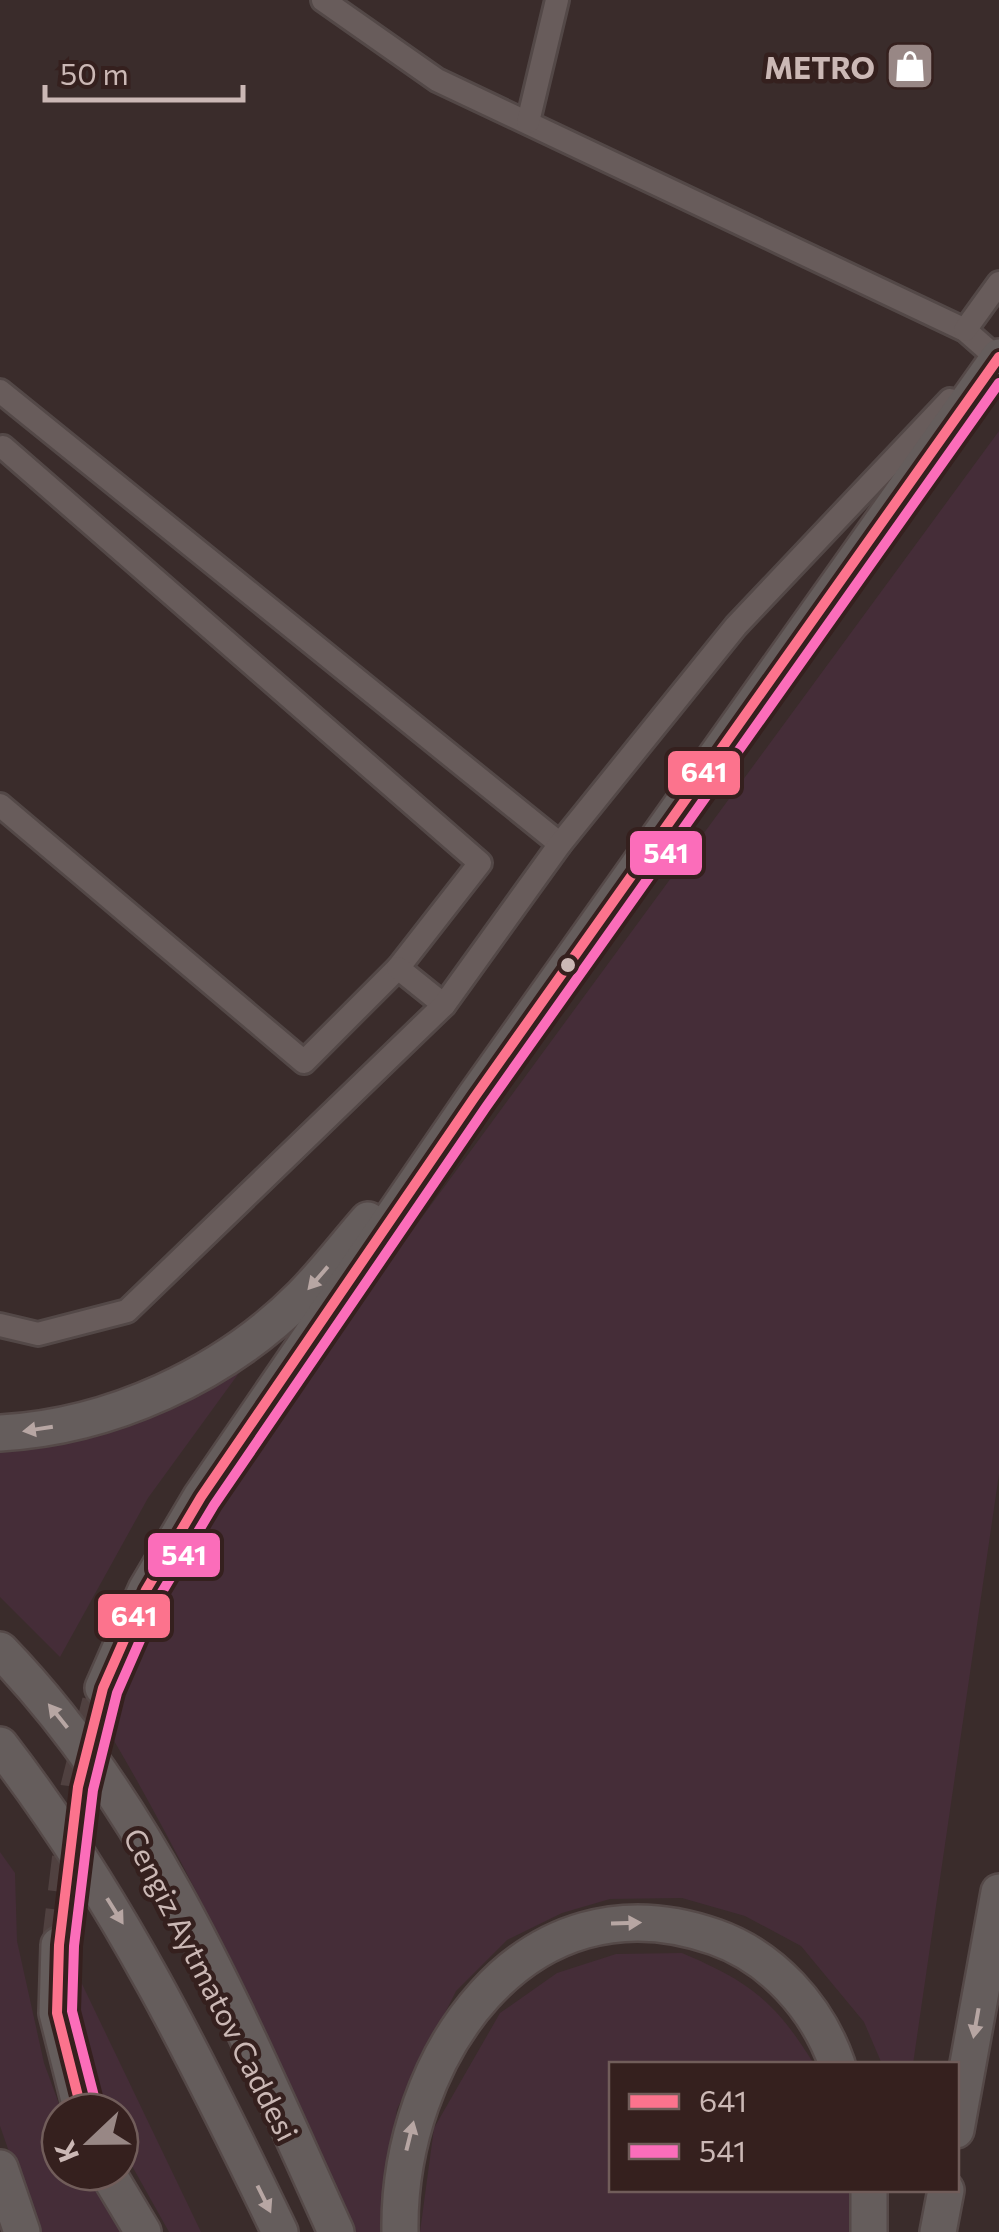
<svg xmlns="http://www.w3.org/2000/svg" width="999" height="2232" font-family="Commissioner,sans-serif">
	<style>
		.green { fill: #452d38 }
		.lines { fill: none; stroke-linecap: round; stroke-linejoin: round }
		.trunk-tunnel { stroke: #504140; stroke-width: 35; stroke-dasharray: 35 18; stroke-linecap: butt }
		.minor-casing { stroke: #534847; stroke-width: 28 }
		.trunk-casing { stroke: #554948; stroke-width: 40 }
		.minor { stroke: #685c5b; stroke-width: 22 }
		.trunk { stroke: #655d5c; stroke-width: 35 }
		.bus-1-casing { stroke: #35201e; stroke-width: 18 }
		.bus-2-casing { stroke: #35201e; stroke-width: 18 }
		.bus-1 { stroke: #fc738d; stroke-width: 10 }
		.bus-2 { stroke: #fb6dba; stroke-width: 10 }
		.oneway { fill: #b7a6a3 }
		.bus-dot { fill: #cbb8b5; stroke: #35201e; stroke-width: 4 }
		.labels { text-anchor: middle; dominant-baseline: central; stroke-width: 9; stroke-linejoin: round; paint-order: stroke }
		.poi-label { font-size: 30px; font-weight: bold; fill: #cbb8b5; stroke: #35201e; text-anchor: end }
		.street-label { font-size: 30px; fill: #cbb8b5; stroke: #35201e }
		.line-badge { stroke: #35201e; stroke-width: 4 }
		.badge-label { font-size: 28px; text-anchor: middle; font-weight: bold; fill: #fff }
	</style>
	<rect width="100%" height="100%" fill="#3a2c2b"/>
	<g class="green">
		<path d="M999,431V1474L913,2064H882L864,2022L801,1946L745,1916L682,1898L610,1899L562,1913L507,1940L456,1991L397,2109L381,2232H353C277,2058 201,1886 103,1722L235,1472Z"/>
		<path d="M244,1366L148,1498L60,1657L0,1597V1452L64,1439Z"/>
		<path d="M0,1852L15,1873L17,1941L44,2063L62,2112L60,2172H88L123,2232H37L0,2126Z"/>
		<path d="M682,1953C750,1982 775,2001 814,2064H612V2190H849L850,2232H420L434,2128L500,2013L557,1973L616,1954Z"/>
		<path d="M71,1961L201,2232H169L122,2148L120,2112H108L85,2051Z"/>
	</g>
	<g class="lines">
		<path class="trunk-tunnel" d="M59,1945L78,1787L103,1688"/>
		<g class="minor-casing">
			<g id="minor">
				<path d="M323,0L437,80L965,330L998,359"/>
				<path d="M528,122L557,0"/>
				<path d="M965,330L999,283"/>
				<path d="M0,391L560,844"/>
				<path d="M0,805L304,1062L398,968L480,863L3,447"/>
				<path d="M398,968L444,1005"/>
				<path d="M0,1325L38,1334L127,1311L444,1005L560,844L736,626L950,400"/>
			</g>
		</g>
		<g class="trunk-casing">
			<g id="trunk">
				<path d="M0,1433C110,1427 224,1375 302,1296C326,1272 346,1245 368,1220"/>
				<path d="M0,1650C156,1811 244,2031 336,2232"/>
				<path d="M103,1688L146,1590L201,1497L474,1098L999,357"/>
				<path d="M0,1745C116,1895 198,2062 280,2232"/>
				<path d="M59,1945L57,2013L82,2112"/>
				<path d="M956,2130L999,1892"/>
				<path d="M0,2168L22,2232"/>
				<path d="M107,2172L143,2232"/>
				<path d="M400,2232C397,2061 523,1869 715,1937C772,1957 817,2007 837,2064"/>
				<path d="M869,2232V2190"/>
				<path d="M938,2232L946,2190"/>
			</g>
		</g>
		<use href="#minor" class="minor"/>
		<use href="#trunk" class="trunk"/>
		<g class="bus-1-casing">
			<path id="bus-1" d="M82,2112L57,2013L59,1945L78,1787L103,1688L146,1590L201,1497L474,1098L999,357"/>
		</g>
		<g class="bus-2-casing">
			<path id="bus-2" d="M97,2108L72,2011L74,1946L93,1790L117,1693L159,1597L214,1505L486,1107L999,383"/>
		</g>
		<use href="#bus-1" class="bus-1"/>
		<use href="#bus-2" class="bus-2"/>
	</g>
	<defs><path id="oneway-solid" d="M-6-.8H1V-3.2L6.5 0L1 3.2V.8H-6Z" transform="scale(2.5)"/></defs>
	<g class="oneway">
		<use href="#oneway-solid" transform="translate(318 1278) rotate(131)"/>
		<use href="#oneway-solid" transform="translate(38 1429) rotate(171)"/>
		<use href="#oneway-solid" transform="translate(58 1716) rotate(-129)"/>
		<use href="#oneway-solid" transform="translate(115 1911) rotate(58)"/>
		<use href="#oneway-solid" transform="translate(626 1923) rotate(-2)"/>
		<use href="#oneway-solid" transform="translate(976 2023) rotate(100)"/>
		<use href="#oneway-solid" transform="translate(410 2136) rotate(-76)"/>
		<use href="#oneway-solid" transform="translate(264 2199) rotate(64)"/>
	</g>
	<defs>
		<g id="shop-square" transform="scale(2.5)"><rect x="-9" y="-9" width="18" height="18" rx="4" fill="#988785" stroke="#35201e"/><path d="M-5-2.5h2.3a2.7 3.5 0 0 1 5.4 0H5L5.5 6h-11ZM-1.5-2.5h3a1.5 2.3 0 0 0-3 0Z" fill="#fff"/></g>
	</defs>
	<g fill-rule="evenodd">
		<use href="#shop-square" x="910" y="66"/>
	</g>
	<circle class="bus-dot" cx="568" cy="965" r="9"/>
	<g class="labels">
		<g class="poi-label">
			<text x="875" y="66">METRO</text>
		</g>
		<g class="street-label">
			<text transform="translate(212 1984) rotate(63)">Cengiz Aytmatov Caddesi</text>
		</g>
	</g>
	<g class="line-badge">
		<rect x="666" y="749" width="76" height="48" rx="10" fill="#fc738d"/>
		<rect x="628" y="829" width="76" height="48" rx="10" fill="#fb6dba"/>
		<rect x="146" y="1531" width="76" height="48" rx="10" fill="#fb6dba"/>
		<rect x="96" y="1592" width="76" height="48" rx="10" fill="#fc738d"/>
	</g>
	<g class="badge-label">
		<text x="704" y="782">641</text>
		<text x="666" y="863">541</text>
		<text x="184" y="1565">541</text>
		<text x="134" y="1626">641</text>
	</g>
	<rect x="609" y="2062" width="350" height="130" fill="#35201e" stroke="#715d5a" stroke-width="2.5"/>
	<rect x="629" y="2094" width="50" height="15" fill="#fc738d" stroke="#715d5a" stroke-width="2.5"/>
	<text x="699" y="2112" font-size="30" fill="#cbb8b5">641</text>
	<rect x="629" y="2144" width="50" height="15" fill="#fb6dba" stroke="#715d5a" stroke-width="2.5"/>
	<text x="699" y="2162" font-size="30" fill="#cbb8b5">541</text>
	<g transform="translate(90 2142) rotate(248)"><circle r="48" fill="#35201e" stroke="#715d5a" stroke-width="2.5"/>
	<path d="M0-8L18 38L0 25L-18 38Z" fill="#988785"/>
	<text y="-15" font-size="28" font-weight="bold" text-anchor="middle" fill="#cbb8b5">K</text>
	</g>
	<path d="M45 85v15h198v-15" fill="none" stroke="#cbb8b5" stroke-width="5"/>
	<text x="60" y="85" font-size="30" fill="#cbb8b5" stroke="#35201e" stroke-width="8" paint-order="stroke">50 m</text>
</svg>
